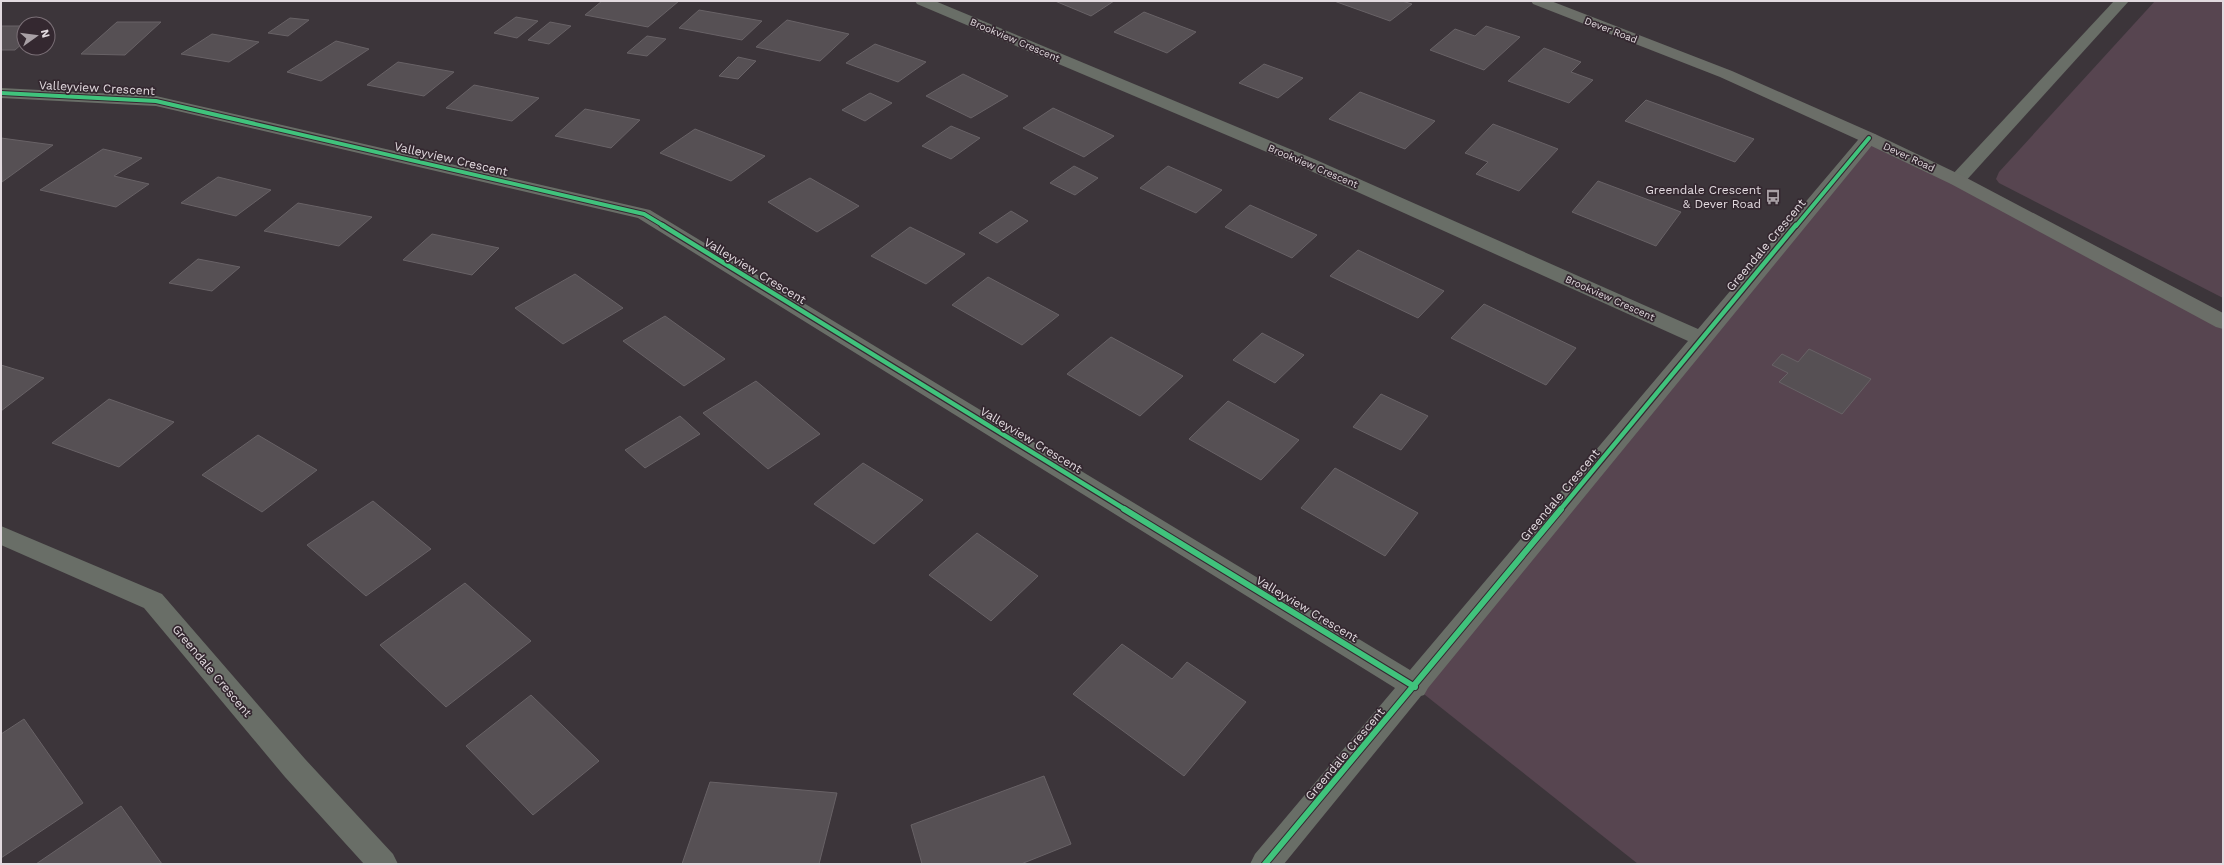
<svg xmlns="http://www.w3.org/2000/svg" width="2224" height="865" font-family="'Work Sans',sans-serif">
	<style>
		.green { fill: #574550 }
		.building { fill: #565054; stroke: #686266 }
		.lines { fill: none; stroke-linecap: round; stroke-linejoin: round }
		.minor { fill: #696e67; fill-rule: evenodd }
		.major { fill: #6b6e68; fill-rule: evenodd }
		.cycleway-far2-casing { stroke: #342830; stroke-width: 6 }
		.cycleway-far1-casing { stroke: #342830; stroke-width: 7 }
		.cycleway-casing { stroke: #342830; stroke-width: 8 }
		.cycleway-far2 { stroke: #40c37c; stroke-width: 4 }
		.cycleway-far1 { stroke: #40c37c; stroke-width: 4.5 }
		.cycleway { stroke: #40c37c; stroke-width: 6 }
		.labels { text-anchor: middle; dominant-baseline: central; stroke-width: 3.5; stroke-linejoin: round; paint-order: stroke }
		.far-street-label { font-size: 10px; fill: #e2dadf; stroke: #342830 }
		.street-label { font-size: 12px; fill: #e2dadf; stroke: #342830 }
		.poi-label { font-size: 12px; fill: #e2dadf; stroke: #342830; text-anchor: end }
	</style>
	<rect width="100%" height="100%" fill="#3c353a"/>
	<g class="green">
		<path d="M2155,1H2223V298L1999,183L1996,179L1999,172Z"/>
		<path d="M1869,138L2223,322V864H1638L1415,687Z"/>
	</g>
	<g class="building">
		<path d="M602,1H679L648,27L585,15Z"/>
		<path d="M1055,1H1114L1091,16Z"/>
		<path d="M1334,1H1402L1412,4L1390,21Z"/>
		<path d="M699,10L762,21L742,40L679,28Z"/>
		<path d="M1144,12L1196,32L1167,53L1114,32Z"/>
		<path d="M516,17L538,21L517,38L494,33Z"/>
		<path d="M290,18L309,20L288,36L268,33Z"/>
		<path d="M787,20L849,34L820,61L756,47Z"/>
		<path d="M117,22H161L125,55L81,54Z"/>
		<path d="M550,22L571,26L549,44L528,40Z"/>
		<path d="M1,26H24V42L15,50H1Z"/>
		<path d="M1486,26L1520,37L1484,70L1430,50L1455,29L1475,36Z"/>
		<path d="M212,34L259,42L229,62L181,54Z"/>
		<path d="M647,36L666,39L647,56L627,53Z"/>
		<path d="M336,41L369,49L321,81L287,72Z"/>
		<path d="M875,44L926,62L898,82L846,63Z"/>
		<path d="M1544,48L1581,62L1571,72L1593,80L1569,103L1508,81Z"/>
		<path d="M738,57L756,61L738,79L719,76Z"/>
		<path d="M398,62L454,72L424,96L367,85Z"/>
		<path d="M1264,64L1303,78L1278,98L1239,83Z"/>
		<path d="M963,74L1008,96L971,118L926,96Z"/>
		<path d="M474,85L539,98L512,121L446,108Z"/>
		<path d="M1360,92L1435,121L1405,149L1329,119Z"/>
		<path d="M870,93L892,103L865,121L842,110Z"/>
		<path d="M1646,100L1754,139L1735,162L1625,121Z"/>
		<path d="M1053,108L1114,136L1084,157L1023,128Z"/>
		<path d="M585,109L640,120L611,148L555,136Z"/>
		<path d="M1493,124L1558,149L1519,191L1476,174L1488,162L1465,153Z"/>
		<path d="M951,126L980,138L951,159L922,146Z"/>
		<path d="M695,129L765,156L731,181L660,153Z"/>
		<path d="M1,138L53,145L2,182Z"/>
		<path d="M103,149L142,158L114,176L149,184L116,207L40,190Z"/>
		<path d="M1074,166L1098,178L1075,195L1050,183Z"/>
		<path d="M1168,166L1222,190L1196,213L1140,188Z"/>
		<path d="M218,177L271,190L236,216L181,203Z"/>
		<path d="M810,178L859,206L817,232L768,202Z"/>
		<path d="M1598,181L1681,212L1656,246L1572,212Z"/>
		<path d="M298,203L372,217L339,246L264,231Z"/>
		<path d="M1250,205L1317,235L1292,258L1225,227Z"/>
		<path d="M1011,211L1028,221L997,243L979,233Z"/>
		<path d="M910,227L965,254L926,284L871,256Z"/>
		<path d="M432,234L499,248L472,275L403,260Z"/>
		<path d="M1358,250L1444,291L1418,318L1330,276Z"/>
		<path d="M198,259L240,267L212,291L169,283Z"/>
		<path d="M575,274L623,308L563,344L515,308Z"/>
		<path d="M988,277L1059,315L1022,345L952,305Z"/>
		<path d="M1484,304L1576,348L1546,385L1451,338Z"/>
		<path d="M665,316L725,359L684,386L623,341Z"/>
		<path d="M1262,333L1304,355L1275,383L1233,360Z"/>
		<path d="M1111,337L1183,376L1140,416L1067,374Z"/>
		<path d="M1809,349L1871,379L1842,414L1779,382L1788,373L1772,365L1782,354L1798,362Z"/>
		<path d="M1,365L44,378L1,411Z"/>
		<path d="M756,381L820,434L768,469L703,413Z"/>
		<path d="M1381,394L1428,416L1401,450L1353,427Z"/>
		<path d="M109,399L174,422L119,467L52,443Z"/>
		<path d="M1228,401L1299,440L1261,480L1189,439Z"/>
		<path d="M680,416L700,434L645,468L625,450Z"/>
		<path d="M258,435L317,470L262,512L202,475Z"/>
		<path d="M863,463L923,500L874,544L814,504Z"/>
		<path d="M1335,468L1418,513L1385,556L1301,508Z"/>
		<path d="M373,501L431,549L366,596L307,545Z"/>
		<path d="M977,533L1038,576L991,621L929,575Z"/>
		<path d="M465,583L531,641L446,707L380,645Z"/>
		<path d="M1122,644L1172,679L1187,662L1246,702L1184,776L1073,694Z"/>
		<path d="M531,695L599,761L533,815L466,746Z"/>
		<path d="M24,719L83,803L1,858V734Z"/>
		<path d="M1044,776L1071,844L1021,864H922L911,825Z"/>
		<path d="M710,782L837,793L819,864H682Z"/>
		<path d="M121,806L162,864H36Z"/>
	</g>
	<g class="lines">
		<g class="minor">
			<path d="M915,1H935L1314,159L1698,329L1863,134H1875L1878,138L1428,688L1424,695L1421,696L1284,864H1250L1255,854L1395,688L638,218L156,106L1,98V88L156,96L650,210L1410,670L1688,341L1302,167L917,4Z"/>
			<path d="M2114,1H2129L1963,184L1957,185L1951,184L1948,180L1951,176Z"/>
			<path d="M1,526L162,594L305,759L393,854L398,864H364L285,777L144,608L1,545Z"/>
		</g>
		<path class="major" d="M1531,1H1551L1732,71L1875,134L1963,176L2223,313V329L2216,327L1951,184L1863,142L1720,77L1533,4Z"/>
		<g class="cycleway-far2-casing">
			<g id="cycleway-far2">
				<path d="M1,93L156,101L644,214L664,226"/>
				<path d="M1796,226L1869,138"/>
			</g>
		</g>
		<g class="cycleway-far1-casing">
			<g id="cycleway-far1">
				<path d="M662,225L1126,510"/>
				<path d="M1560,510L1796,225"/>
			</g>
		</g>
		<g class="cycleway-casing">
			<g id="cycleway">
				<path d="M1124,509L1415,687"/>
				<path d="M1265,864L1561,509"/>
			</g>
		</g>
		<use href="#cycleway-far2" class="cycleway-far2"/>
		<use href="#cycleway-far1" class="cycleway-far1"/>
		<use href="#cycleway" class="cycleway"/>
	</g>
	<defs>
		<g id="bus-bare" transform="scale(1.2)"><path d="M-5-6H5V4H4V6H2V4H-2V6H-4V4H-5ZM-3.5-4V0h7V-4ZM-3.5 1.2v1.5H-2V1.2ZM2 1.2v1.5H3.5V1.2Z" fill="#a8a0a5" stroke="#342830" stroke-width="2.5" paint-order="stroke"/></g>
	</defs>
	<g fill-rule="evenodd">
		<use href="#bus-bare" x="1773" y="197"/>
	</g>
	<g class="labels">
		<g class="far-street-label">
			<text transform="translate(1611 30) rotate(21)">Dever Road</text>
			<text transform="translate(1015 40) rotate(23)">Brookview Crescent</text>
			<text transform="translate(1909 157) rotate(25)">Dever Road</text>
			<text transform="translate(1313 166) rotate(23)">Brookview Crescent</text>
			<text transform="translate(1610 298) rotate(24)">Brookview Crescent</text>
		</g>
		<g class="street-label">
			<text transform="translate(97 88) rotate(3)">Valleyview Crescent</text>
			<text transform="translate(451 159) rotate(13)">Valleyview Crescent</text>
			<text transform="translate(1766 245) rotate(-50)">Greendale Crescent</text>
			<text transform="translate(755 271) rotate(31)">Valleyview Crescent</text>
			<text transform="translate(1031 440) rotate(31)">Valleyview Crescent</text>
			<text transform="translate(1560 495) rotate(-50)">Greendale Crescent</text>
			<text transform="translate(1307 609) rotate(31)">Valleyview Crescent</text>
			<text transform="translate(212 671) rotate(50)">Greendale Crescent</text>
			<text transform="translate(1345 754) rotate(-50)">Greendale Crescent</text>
		</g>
		<g class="poi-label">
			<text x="1761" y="190">Greendale Crescent<tspan x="1761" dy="14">&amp; Dever Road</tspan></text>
		</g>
	</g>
	<rect width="2224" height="865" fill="none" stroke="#e2dadf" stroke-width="4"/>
	<g transform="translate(36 36) rotate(76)"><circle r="19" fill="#342830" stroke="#7a6f76"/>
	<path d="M0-3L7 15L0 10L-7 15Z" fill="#a8a0a5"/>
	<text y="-6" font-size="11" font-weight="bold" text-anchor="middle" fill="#e2dadf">N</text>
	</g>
</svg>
